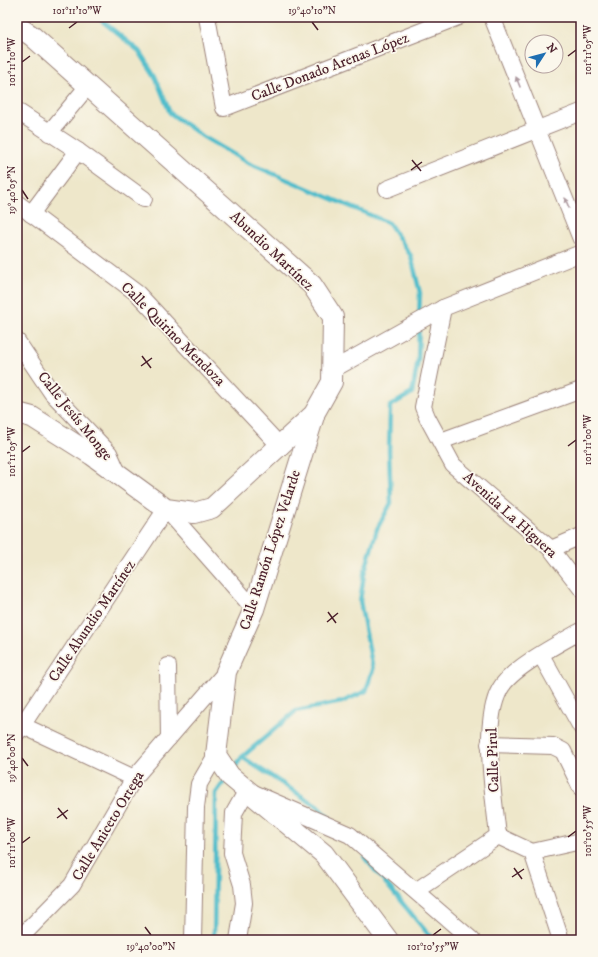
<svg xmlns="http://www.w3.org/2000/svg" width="598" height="957" font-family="'IM FELL DW Pica',serif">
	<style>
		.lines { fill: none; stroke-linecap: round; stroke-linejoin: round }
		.stream { stroke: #51bdcb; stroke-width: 4.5 }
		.minor-casing { stroke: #9c837a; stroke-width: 18 }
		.tertiary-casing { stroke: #9c837a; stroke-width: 22 }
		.minor { stroke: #fff; stroke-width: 16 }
		.tertiary { stroke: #fff; stroke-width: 20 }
		.oneway { fill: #ae9aa0 }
		.ticks { fill: none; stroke: #4a1f2b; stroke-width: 1.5 }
		.labels { text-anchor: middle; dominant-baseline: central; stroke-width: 3.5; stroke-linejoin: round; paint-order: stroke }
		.street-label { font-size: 15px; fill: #4a1f2b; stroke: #fbf7ec }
		.neatline { fill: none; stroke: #4a1f2b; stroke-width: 1.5 }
		.ticks-label { font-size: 10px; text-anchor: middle; fill: #4a1f2b }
	</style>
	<rect width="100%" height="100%" fill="#fbf7ec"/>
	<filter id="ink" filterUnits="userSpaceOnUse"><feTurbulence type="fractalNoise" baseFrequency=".025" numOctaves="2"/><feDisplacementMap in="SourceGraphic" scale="8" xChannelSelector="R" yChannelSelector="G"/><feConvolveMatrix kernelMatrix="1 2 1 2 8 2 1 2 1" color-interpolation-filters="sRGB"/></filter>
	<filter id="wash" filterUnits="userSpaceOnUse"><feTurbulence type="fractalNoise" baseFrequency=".012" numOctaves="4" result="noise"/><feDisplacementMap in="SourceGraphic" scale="16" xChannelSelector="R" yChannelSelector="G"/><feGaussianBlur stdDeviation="0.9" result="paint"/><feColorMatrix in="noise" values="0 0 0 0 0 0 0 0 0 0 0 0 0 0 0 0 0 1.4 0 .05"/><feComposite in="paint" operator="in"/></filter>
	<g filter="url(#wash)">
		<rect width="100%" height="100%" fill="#eee7ca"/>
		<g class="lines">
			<g class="stream">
				<path d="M95,17L101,20L139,51L155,76L170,113L202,136L248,163L389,223L411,256L420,293L419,318"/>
				<path d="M242,757L318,807L331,820"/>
				<path d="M233,770L242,757L296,711L342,702L366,691L373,670L360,601L364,574L377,529L391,503L389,451L390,406L412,393L418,360L419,325"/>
				<path d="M365,858L433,940"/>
				<path d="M214,940L216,793L226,779"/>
			</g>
		</g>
	</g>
	<g filter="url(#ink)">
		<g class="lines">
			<g class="minor-casing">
				<g id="minor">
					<path d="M207,17L224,108L458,17"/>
					<path d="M492,17L581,239"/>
					<path d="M17,111L78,151L144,199"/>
					<path d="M49,133L87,87"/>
					<path d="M387,189L581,112"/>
					<path d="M17,203L138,294L281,447"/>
					<path d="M31,214L78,151"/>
					<path d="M443,308L423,407L427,417L453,465L551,549L581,588"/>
					<path d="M17,341L52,393L109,453L118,473"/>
					<path d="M332,370L443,308L581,253"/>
					<path d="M441,441L581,390"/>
					<path d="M551,549L581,536"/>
					<path d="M541,655L581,727"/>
					<path d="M168,666L169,738"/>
					<path d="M17,723L134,778"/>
					<path d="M17,733L166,509L254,609"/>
					<path d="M489,744L553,746L563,751L581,788"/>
					<path d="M498,836C494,797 481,723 500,689C511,668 560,643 581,631"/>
					<path d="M532,852L561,940"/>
					<path d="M416,891L498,836L532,852L581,841"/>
					<path d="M18,940L72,885L134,778L226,672"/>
					<path d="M193,940L196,807L199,784L216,755"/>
					<path d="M238,940L244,903L242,885L232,853L234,813L247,790L350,835L472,940"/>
				</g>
			</g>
			<g class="tertiary-casing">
				<g id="tertiary">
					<path d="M17,26L32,36L312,285L333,317L332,382L314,414L212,508L194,513L166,509L92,455L32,417L17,413"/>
					<path d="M314,416L254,609L226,672L216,755L230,776L324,854L388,940"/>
				</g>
			</g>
			<use href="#minor" class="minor"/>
			<use href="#tertiary" class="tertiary"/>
		</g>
		<defs><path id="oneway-solid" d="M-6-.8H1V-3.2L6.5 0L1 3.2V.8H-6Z"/></defs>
		<g class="oneway">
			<use href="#oneway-solid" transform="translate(518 82) rotate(-112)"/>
			<use href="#oneway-solid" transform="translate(567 203) rotate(-112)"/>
		</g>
	</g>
	<path class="ticks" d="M312,22L318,30M69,28L77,22M568,56L576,50M22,62L30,56M412,160L421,171M411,170L422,162M22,190L28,199M142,356L151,368M141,366L152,358M568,446L576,440M22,452L30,446M328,612L336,623M327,622L338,613M22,758L28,766M58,808L67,819M57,818L68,810M568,837L576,831M22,843L30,837M514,868L522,879M512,877L524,869M145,927L151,935M433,935L441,929"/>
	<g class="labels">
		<g class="street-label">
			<text transform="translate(330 67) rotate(-21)">Calle Donado Arenas López</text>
			<text transform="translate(272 251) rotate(43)">Abundio Martínez</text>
			<text transform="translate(173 334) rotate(45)">Calle Quirino Mendoza</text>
			<text transform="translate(75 416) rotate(51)">Calle Jesús Monge</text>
			<text transform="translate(510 515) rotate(42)">Avenida La Higuera</text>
			<text transform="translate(270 550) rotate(-72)">Calle Ramón López Velarde</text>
			<text transform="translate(92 621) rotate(-56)">Calle Abundio Martínez</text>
			<text transform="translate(493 760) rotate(-92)">Calle Pirul</text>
			<text transform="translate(108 826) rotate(-59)">Calle Aniceto Ortega</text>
		</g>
	</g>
	<rect width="598" height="957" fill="none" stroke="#fbf7ec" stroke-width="44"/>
	<g transform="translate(544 54) rotate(54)"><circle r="19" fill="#fbf7ec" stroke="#b4a19f"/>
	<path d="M0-3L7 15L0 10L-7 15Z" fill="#1f6fb2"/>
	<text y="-6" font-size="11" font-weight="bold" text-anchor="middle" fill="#4a1f2b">N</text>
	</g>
	<rect x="22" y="22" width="554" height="913" class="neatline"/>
	<g class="ticks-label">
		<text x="77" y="14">101°11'10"W</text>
		<text x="312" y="14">19°40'10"N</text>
		<text transform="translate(587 50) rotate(-90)" y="4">101°11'05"W</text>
		<text transform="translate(11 62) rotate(-90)" y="4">101°11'10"W</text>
		<text transform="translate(11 190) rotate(-90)" y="4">19°40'05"N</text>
		<text transform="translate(587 440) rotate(-90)" y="4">101°11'00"W</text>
		<text transform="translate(11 452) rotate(-90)" y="4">101°11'05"W</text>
		<text transform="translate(11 758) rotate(-90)" y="4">19°40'00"N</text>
		<text transform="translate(587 831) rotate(-90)" y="4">101°10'55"W</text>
		<text transform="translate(11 843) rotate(-90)" y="4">101°11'00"W</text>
		<text x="151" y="950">19°40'00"N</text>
		<text x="433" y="950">101°10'55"W</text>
	</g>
</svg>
